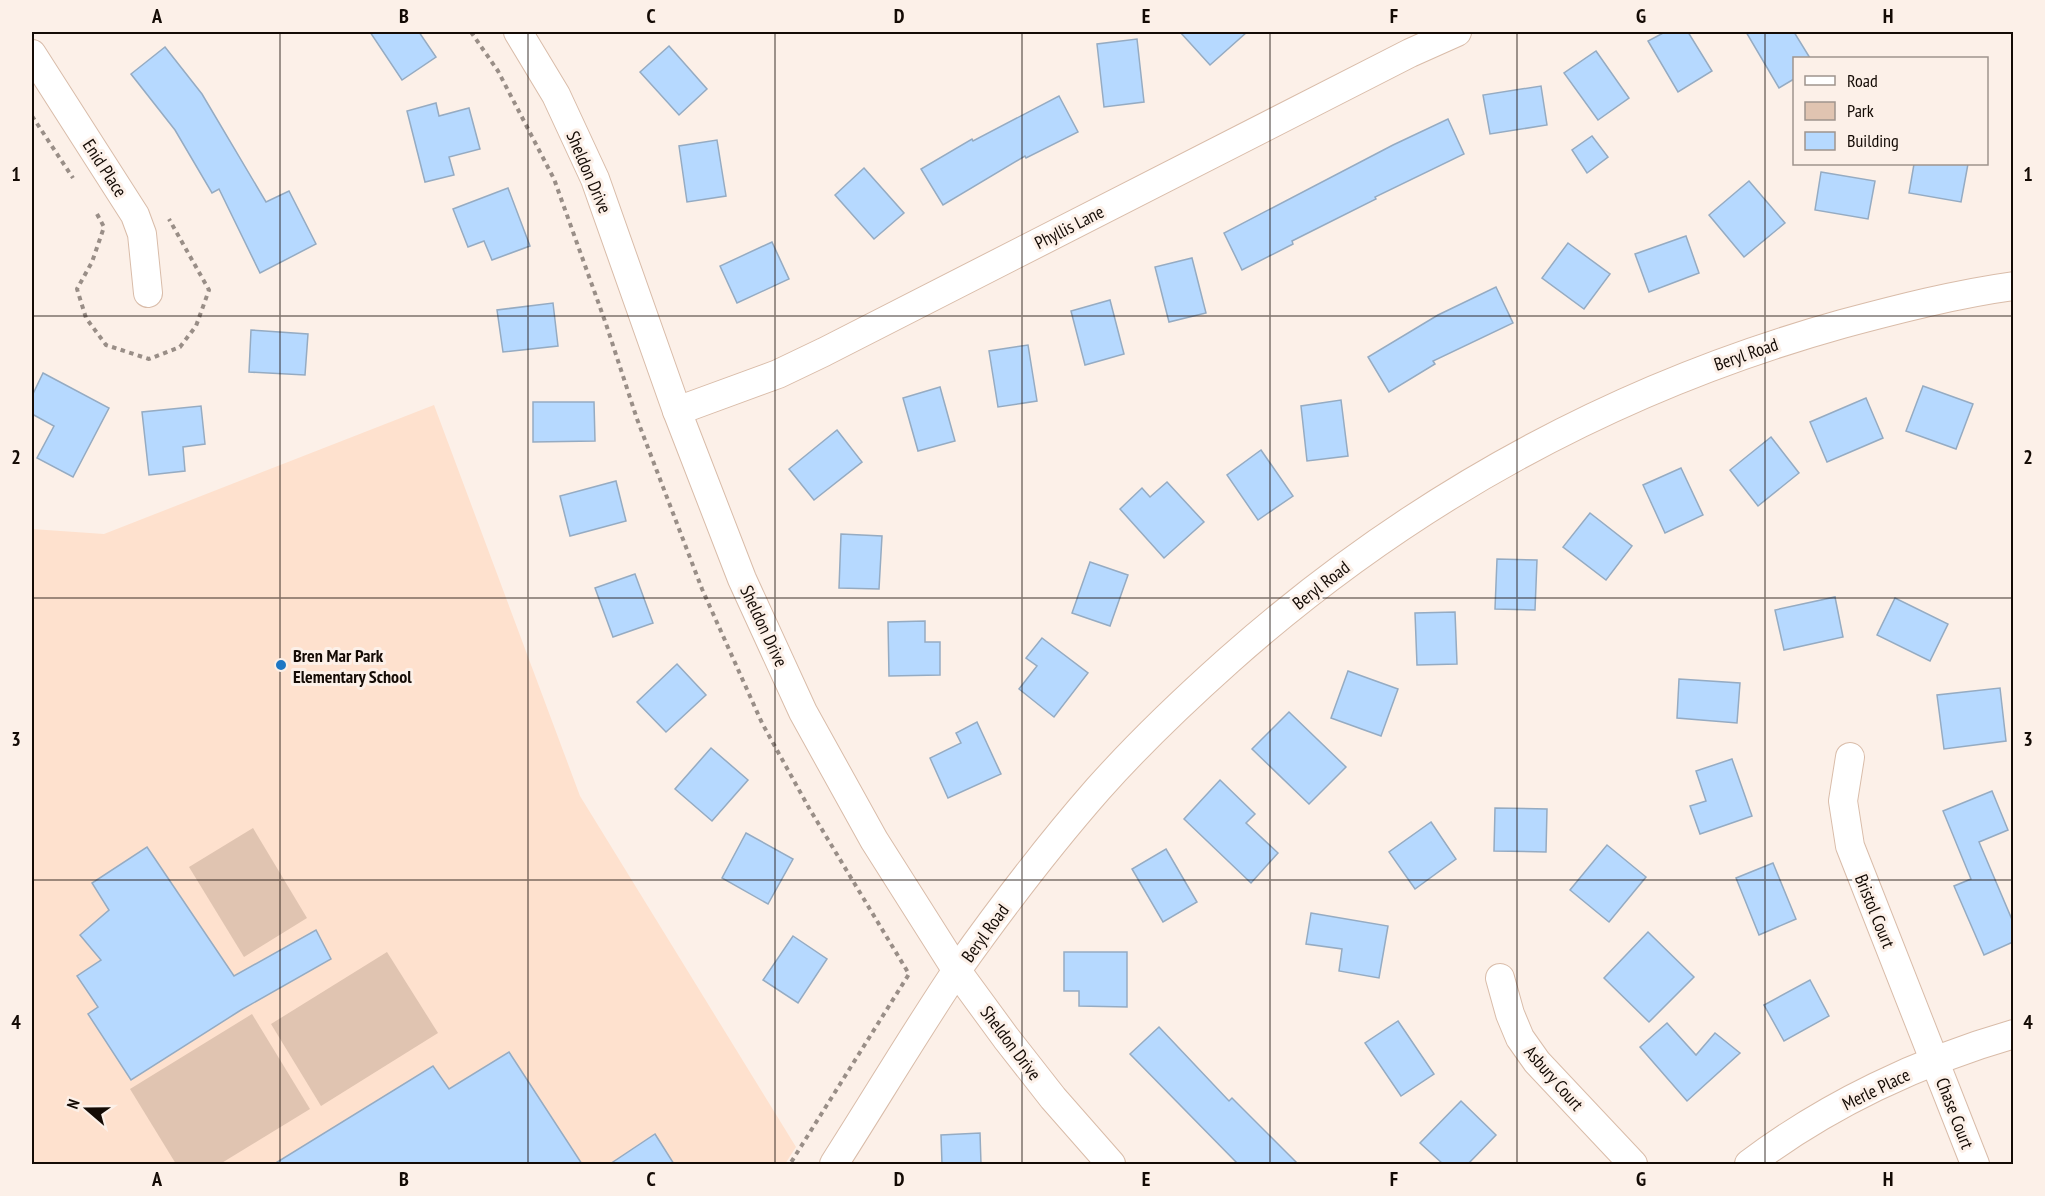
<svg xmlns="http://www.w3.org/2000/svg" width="2045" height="1196" font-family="'PT Sans Narrow',sans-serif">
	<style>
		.built { fill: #fee1ce }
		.green { fill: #e0c4b1 }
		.building { fill: #b6d9ff; stroke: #95abc2; stroke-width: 1.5 }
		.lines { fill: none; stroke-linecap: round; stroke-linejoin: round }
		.minor-casing { stroke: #d9bca9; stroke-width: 30 }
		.path { stroke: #998e87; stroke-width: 4; stroke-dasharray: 4.5 4.5; stroke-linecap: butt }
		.minor { stroke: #fff; stroke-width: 28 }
		.grid { fill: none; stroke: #140b05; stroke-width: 1.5; stroke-opacity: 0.55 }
		.poi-dot { fill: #1e77c4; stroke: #fcf0e8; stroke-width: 2 }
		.labels { text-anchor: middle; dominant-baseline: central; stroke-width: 6; stroke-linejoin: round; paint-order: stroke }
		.street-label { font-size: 18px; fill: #140b05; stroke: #fcf0e8 }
		.poi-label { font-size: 18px; font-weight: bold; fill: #140b05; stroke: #fcf0e8; text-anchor: start }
		.neatline { fill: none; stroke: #140b05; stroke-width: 2 }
		.grid-label { font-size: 20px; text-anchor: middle; font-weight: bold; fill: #140b05 }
	</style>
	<rect width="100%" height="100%" fill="#fcf0e8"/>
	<path class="built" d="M434,405L580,796L796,1147L785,1164H32V529L104,534Z"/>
	<g class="green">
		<path d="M253,828L307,918L244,957L189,867Z"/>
		<path d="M387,952L438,1033L321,1106L271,1024Z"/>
		<path d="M252,1014L310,1109L220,1164H176L130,1089Z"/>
	</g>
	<g class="building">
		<path d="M370,32H419L436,57L402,80Z"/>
		<path d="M1180,32H1247L1210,65Z"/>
		<path d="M1665,32H1688L1712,71L1678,92L1648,41Z"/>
		<path d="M1746,32H1794L1810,58H1794V79L1779,88Z"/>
		<path d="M1137,39L1144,102L1104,107L1097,44Z"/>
		<path d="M669,46L707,89L679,115L640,72Z"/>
		<path d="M165,47L202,94L266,202L289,191L316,244L260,273L219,189L212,193L175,130L131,74Z"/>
		<path d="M1596,51L1629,98L1598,120L1564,73Z"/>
		<path d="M1541,86L1547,125L1490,134L1483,95Z"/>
		<path d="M1059,96L1078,132L1026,158L1025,156L943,205L921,169L972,139L973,141Z"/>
		<path d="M436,103L439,116L469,108L480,149L449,157L454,175L425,182L407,111Z"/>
		<path d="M1448,119L1464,154L1375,197L1376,199L1292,241L1293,244L1242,270L1224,233L1393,145Z"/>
		<path d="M1592,136L1608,157L1587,173L1572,150Z"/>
		<path d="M717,140L726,196L687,202L679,146Z"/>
		<path d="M1914,164H1968L1961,202L1909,193Z"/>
		<path d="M864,168L904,213L874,239L835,195Z"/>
		<path d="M1821,172L1875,181L1868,219L1815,210Z"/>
		<path d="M1749,181L1785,223L1744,257L1709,215Z"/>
		<path d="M508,188L530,246L492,260L484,241L468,247L453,209Z"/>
		<path d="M1686,236L1699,273L1649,292L1635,254Z"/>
		<path d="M772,242L789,279L737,303L720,266Z"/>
		<path d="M1568,243L1610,274L1584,309L1542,278Z"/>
		<path d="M1192,258L1206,313L1169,322L1155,267Z"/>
		<path d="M1496,287L1513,323L1433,361L1435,364L1389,392L1368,357L1438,315Z"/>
		<path d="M1110,300L1124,354L1085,365L1071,311Z"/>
		<path d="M553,303L558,346L503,352L497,310Z"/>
		<path d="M251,330L308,334L305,375L249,372Z"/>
		<path d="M1028,345L1037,401L998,407L989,351Z"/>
		<path d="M43,373L109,408L73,477L37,458L54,426L32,414V396Z"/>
		<path d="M1923,386L1973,404L1956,449L1906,431Z"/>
		<path d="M940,387L955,441L918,451L903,398Z"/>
		<path d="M1866,398L1883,438L1827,462L1810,422Z"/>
		<path d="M1341,400L1348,456L1307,461L1301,406Z"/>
		<path d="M533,402H594L595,441L533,442Z"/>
		<path d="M201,406L205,444L183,447L185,471L149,475L142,412Z"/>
		<path d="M837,430L862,462L814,500L789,469Z"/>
		<path d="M1771,437L1799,473L1758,506L1730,470Z"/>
		<path d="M1261,450L1293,496L1258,520L1227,475Z"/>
		<path d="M1681,468L1703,515L1665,533L1643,485Z"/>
		<path d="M616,481L626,521L570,536L560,496Z"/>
		<path d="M1167,482L1204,522L1164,558L1120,509L1142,488L1150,497Z"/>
		<path d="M1590,513L1632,546L1606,580L1563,547Z"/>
		<path d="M841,534L882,536L879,589L839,588Z"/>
		<path d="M1497,559L1537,560L1535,610L1495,609Z"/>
		<path d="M1090,562L1128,575L1110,626L1072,613Z"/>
		<path d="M635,574L653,623L613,637L595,588Z"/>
		<path d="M1835,597L1843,637L1784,650L1775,610Z"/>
		<path d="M1895,598L1948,624L1930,661L1877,635Z"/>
		<path d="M1455,612L1457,664L1417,665L1415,613Z"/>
		<path d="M925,621V642H940V675L889,676L888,622Z"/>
		<path d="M1042,638L1088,673L1054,717L1019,689L1037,666L1026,658Z"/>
		<path d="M677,664L706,695L666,732L637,702Z"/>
		<path d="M1348,671L1398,689L1381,736L1331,718Z"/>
		<path d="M1679,679L1740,683L1737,723L1677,718Z"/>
		<path d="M2000,688L2006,741L1944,749L1937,695Z"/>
		<path d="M1289,712L1346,767L1309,804L1252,749Z"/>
		<path d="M977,722L1001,774L948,798L930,758L961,743L956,733Z"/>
		<path d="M711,748L748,780L712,821L675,789Z"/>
		<path d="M1732,759L1752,816L1700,834L1690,806L1706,801L1696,771Z"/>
		<path d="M1220,780L1255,814L1246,823L1278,853L1251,883L1184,819Z"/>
		<path d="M1992,791L2008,830L1979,842L2013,922V942L1984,955L1954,886L1971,879L1943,811Z"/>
		<path d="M1495,808L1547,809L1546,852L1494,851Z"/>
		<path d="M1431,822L1456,859L1415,889L1389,852Z"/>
		<path d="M746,833L793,859L768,904L722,878Z"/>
		<path d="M1607,845L1646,877L1609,922L1570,890Z"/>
		<path d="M147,847L234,976L316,930L331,959L241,1010L131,1080L88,1014L98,1007L77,976L101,960L80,935L109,910L92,883Z"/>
		<path d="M1166,849L1197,902L1163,922L1132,869Z"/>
		<path d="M1773,863L1796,919L1759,935L1736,878Z"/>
		<path d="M1311,913L1388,926L1379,978L1339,971L1342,949L1306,944Z"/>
		<path d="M1648,932L1694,977L1649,1022L1604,978Z"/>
		<path d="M793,936L827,959L798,1003L763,980Z"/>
		<path d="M1064,952H1127V1007L1079,1006V991H1064Z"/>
		<path d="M1810,980L1829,1016L1784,1041L1764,1005Z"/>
		<path d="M1398,1021L1434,1074L1401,1096L1365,1043Z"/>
		<path d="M1667,1023L1696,1055L1715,1033L1740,1053L1687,1101L1640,1047Z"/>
		<path d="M1159,1027L1229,1101L1232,1098L1298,1164H1238L1130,1054Z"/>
		<path d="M509,1052L582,1164H274L433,1066L449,1089Z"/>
		<path d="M1461,1101L1496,1135L1468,1164H1443L1420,1143Z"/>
		<path d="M980,1133L981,1164H942L941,1135Z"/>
		<path d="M655,1134L674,1164H610Z"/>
	</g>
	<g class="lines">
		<g class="minor-casing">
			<g id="minor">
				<path d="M518,32L556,95L595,179L677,411L742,579L803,712L874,840L957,971L1006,1038L1053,1098L1111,1164"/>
				<path d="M32,54L135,215L142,234L148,293"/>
				<path d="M677,411L778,374L824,352L1410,53L1457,32"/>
				<path d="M1850,757L1843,801L1850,846L1975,1164"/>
				<path d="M1500,978L1510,1014L1520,1038L1537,1062L1633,1164"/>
				<path d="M834,1164C875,1100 914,1034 957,970C1001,908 1048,846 1098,789C1139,743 1183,701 1229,660C1407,502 1613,388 1842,324C1898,309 1956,294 2014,286"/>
				<path d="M1749,1164C1827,1105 1920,1061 2014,1034"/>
			</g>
		</g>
		<g class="path">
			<path d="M471,32L498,71L554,179L606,324L637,419L702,589L762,723L809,808L909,974L790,1164"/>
			<path d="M32,116L73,178"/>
			<path d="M97,214L104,227L92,262L77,289L86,318L106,345L149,359L180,347L196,326L209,290L169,219"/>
		</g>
		<use href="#minor" class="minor"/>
	</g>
	<path class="grid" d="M280,32V1164M528,32V1164M775,32V1164M1022,32V1164M1270,32V1164M1517,32V1164M1765,32V1164M32,316H2014M32,598H2014M32,880H2014"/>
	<circle class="poi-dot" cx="281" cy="665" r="6"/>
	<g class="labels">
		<g class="street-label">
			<text transform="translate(105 168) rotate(57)">Enid Place</text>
			<text transform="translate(589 172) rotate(67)">Sheldon Drive</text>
			<text transform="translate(1069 227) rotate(-27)">Phyllis Lane</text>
			<text transform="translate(1746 354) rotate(-19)">Beryl Road</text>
			<text transform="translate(1321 585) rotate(-38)">Beryl Road</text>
			<text transform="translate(764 626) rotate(65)">Sheldon Drive</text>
			<text transform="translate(1875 911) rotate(68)">Bristol Court</text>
			<text transform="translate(985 933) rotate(-54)">Beryl Road</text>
			<text transform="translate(1011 1043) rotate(53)">Sheldon Drive</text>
			<text transform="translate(1554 1078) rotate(49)">Asbury Court</text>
			<text transform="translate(1876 1089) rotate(-26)">Merle Place</text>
			<text transform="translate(1955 1113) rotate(69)">Chase Court</text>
		</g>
		<g class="poi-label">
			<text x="293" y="655">Bren Mar Park<tspan x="293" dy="21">Elementary School</tspan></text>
		</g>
	</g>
	<rect width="2045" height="1196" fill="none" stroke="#fcf0e8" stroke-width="66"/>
	<rect x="1793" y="57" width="195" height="108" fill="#fcf0e8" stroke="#9f948d" stroke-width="1.5"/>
	<rect x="1805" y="76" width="30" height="9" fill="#ffffff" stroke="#9f948d" stroke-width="1.5"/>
	<text x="1847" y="87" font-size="18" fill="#140b05">Road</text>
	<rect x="1805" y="102" width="30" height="18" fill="#e0c4b1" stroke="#9f948d" stroke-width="1.5"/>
	<text x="1847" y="117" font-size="18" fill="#140b05">Park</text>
	<rect x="1805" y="132" width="30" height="18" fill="#b6d9ff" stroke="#9f948d" stroke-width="1.5"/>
	<text x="1847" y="147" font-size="18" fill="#140b05">Building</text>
	<g transform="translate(87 1109) rotate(290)" stroke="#fcf0e8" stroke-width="4.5" paint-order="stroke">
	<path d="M0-4.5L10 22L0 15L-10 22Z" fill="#140b05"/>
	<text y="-9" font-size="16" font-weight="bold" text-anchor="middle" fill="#140b05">N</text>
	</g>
	<rect x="33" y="33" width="1979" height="1130" class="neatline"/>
	<g class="grid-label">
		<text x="157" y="23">A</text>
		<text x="404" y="23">B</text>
		<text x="651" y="23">C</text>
		<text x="899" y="23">D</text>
		<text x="1146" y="23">E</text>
		<text x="1394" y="23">F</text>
		<text x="1641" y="23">G</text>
		<text x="1888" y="23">H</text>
		<text x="16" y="181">1</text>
		<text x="2028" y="181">1</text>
		<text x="16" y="464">2</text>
		<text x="2028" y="464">2</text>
		<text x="16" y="746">3</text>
		<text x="2028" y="746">3</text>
		<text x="16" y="1029">4</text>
		<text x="2028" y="1029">4</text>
		<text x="157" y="1186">A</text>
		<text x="404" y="1186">B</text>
		<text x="651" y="1186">C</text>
		<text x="899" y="1186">D</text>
		<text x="1146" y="1186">E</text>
		<text x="1394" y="1186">F</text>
		<text x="1641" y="1186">G</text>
		<text x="1888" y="1186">H</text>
	</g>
</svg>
